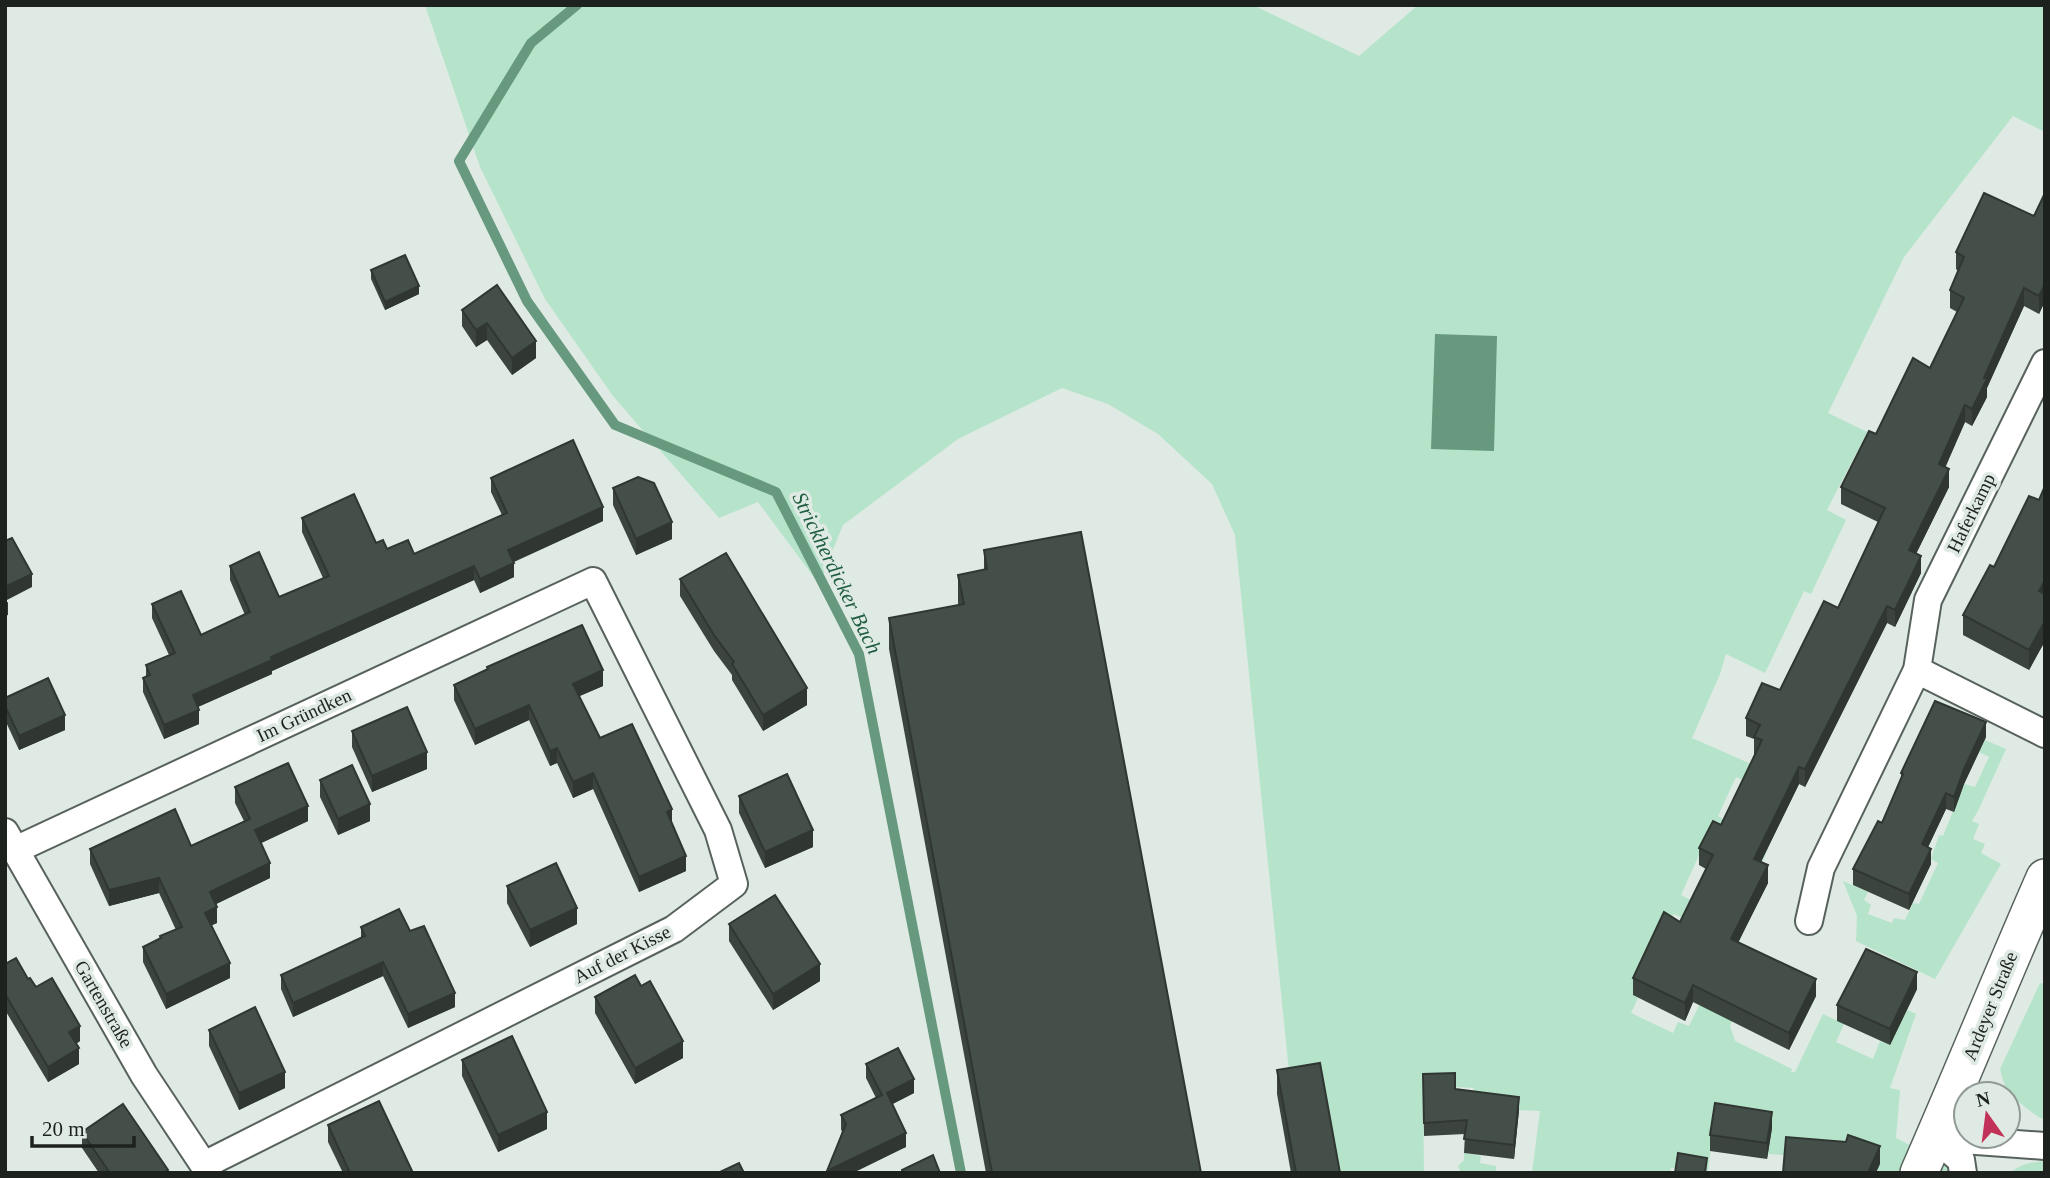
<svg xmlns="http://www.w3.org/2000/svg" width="2050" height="1178" font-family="Georgia,serif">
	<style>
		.green { fill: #b6e4ca }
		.water { fill: #66997d }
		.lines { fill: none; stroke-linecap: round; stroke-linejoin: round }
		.stream { stroke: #66997d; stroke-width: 10 }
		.minor-casing { stroke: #58625c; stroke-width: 30 }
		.secondary-casing { stroke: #58625c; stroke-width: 40 }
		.minor { stroke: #fff; stroke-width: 26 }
		.secondary { stroke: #fff; stroke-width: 37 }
		.wall { fill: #3b443f }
		.shaded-wall { fill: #303733 }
		.building { fill: #454f49; stroke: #303733; stroke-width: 2 }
		.labels { text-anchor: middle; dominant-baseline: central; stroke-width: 7; stroke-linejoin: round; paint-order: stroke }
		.street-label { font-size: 19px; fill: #1e221f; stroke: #deeae3 }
		.water-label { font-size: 21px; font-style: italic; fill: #205e41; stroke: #deeae3 }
	</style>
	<rect width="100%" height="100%" fill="#deeae3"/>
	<g class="green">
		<path d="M425,5H1253L1359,56L1418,5H2045V132L2013,116L1904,257L1828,413L1867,432L1827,510L1846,520L1811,594L1804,591L1765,673L1726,654L1720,674L1692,738L1758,767L1750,783L1736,777L1718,816L1768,848L1762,863L1699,855L1681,895L1745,928L1738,946L1674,914L1664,930L1633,995L1638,998L1631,1013L1673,1033L1678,1022L1689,1026L1709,985L1741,999L1730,1026L1735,1041L1792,1069L1791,1072H1795L1823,1014L1844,1024L1836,1042L1873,1059L1880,1041L1890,1045L1907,1010L1916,1014L1890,1088L1900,1090L1896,1138L1927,1154L1935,1138L1963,1173H1811L1812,1157L1768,1154L1772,1128L1714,1121L1708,1173L1671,1168L1670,1173H1532L1540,1111L1519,1110L1470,1104L1474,1088L1455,1087L1423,1088L1424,1173H1335L1291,1092L1235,535L1212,484L1158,434L1108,404L1062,388L958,439L843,525L819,584L758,502L719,518L613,396L545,299L480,167Z"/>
		<path d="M1985,740L2006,749L1978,811L1972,821L1979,824L1973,839L1985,844L1981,853L2001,864L1935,979L1856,941L1857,916L1843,881L1868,892L1864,900L1871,905L1868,914L1892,923L1894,918L1905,920L1913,903L1919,904L1938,863L1931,859L1939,835L1943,836L1964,784L1975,787L1989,757L1979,752Z"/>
		<path d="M2040,983L2045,984V1120C2037,1117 2032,1112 2025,1107C2009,1095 2005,1090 2000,1069Z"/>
		<path d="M1464,1153L1481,1156L1480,1163L1496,1166V1173H1461L1458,1166L1464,1160Z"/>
		<path d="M2045,1161V1173H2010C2020,1164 2032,1162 2045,1161Z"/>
	</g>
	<path class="water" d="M1435,334L1497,336L1494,451L1431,449Z"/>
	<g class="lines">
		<path class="stream" d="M577,5L531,43L459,161L527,301L615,425L776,492L859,654L961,1173"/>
		<g class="minor-casing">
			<g id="minor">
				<path d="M1917,670L2045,734"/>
				<path d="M5,832L144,1075L209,1173"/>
				<path d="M15,850L593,581L718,830L734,884L674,929L204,1165"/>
				<path d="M1809,921L1821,868L1917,670L1928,600L2045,363"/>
				<path d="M1935,1138L2045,1146"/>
				<path d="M1935,1138L1961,1160L1963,1173"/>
			</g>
		</g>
		<g class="secondary-casing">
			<path id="secondary" d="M1919,1173C1962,1075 2002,976 2045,878"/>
		</g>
		<use href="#minor" class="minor"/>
		<use href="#secondary" class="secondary"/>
	</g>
	<g class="wall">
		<path d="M2045,193V301L2039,314L2024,306L1987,388V397L1972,426L1965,422L1945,467L1949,487L1916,554L1921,573L1895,627L1887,623L1805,787L1799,784L1761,862L1768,883L1738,942L1816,996L1789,1050L1693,1002L1685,1021L1633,995V978L1680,922L1706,869L1699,865V848L1721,825L1755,755L1754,754V739L1746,736V718L1780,690L1838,608L1878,522L1841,504V487L1876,434L1930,368L1957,312L1950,308V290L1958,271L1956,269V252L2034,216Z"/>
		<path d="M371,270L419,294L385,310L371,279Z"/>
		<path d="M497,285L536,358L512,375L487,340L476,347L462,326V310Z"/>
		<path d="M491,478L603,521L514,562V577L480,593L474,580L272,671V674L198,707L199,724L164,739L143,692V678L146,676V665L169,655L152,618V604L201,635L245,615L230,580V566L279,597L323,578L302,532V518L376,543L387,549L414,554L502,515L491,492Z"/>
		<path d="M2045,486V641L2029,670L1963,635V615L2039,500Z"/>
		<path d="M613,488L672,539L636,555L613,505Z"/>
		<path d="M984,550L1201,1173H986L889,649V618L958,605V575L984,570Z"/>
		<path d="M680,579L807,705L763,731L732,680V675L714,651L680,596Z"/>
		<path d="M487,667L603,686L579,696L600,738L672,824L686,871L639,892L593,789L573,798L557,763L550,766L529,720L475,745L454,700V685L487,669Z"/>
		<path d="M5,698L65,730L19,750L5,720Z"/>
		<path d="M352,731L427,769L372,792L352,747Z"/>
		<path d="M1986,737L1964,784L1954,812L1946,809L1928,847L1931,864L1909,910L1853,885V869L1882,823L1901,778V773Z"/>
		<path d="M320,780L370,821L338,835L320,797Z"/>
		<path d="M235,787L308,821L261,843L270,878L216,904L217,923L212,925L230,978L166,1009L143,962V947L160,939V936L176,930L159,893L109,906L90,864V849L191,846L244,821L235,803Z"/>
		<path d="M739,796L813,847L765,868L739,813Z"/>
		<path d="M507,886L577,924L530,947L507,903Z"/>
		<path d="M729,924L820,981L773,1010L729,941Z"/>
		<path d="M361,927L410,931L455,1007L408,1028L383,976L293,1017L281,989V975L361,938Z"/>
		<path d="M5,964L28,979L80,1041L76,1044L79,1064L48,1082L5,1010Z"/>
		<path d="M641,986L683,1058L635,1084L595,1013V997Z"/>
		<path d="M1917,989L1890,1045L1837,1021V1005Z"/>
		<path d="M209,1030L285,1088L239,1110L209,1046Z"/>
		<path d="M462,1060L547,1129L498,1152L462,1076Z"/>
		<path d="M866,1064L914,1093L892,1104L906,1147L827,1173L842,1132L841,1129V1115L876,1098L866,1078Z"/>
		<path d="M1277,1070L1340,1173H1291L1277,1094Z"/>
		<path d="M1423,1074L1455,1089L1519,1110L1514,1159L1464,1153L1465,1134L1424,1136Z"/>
		<path d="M328,1125L413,1173H343L328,1142Z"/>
		<path d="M1772,1128L1767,1159L1710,1151V1135Z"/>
		<path d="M82,1132L168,1173H99L82,1148Z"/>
	</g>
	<g class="shaded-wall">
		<path d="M2045,284V301L2039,314V296Z"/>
		<path d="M419,286V294L385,310V302Z"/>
		<path d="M2024,288V306L1987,388V397L1972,426V409L1984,378Z"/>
		<path d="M487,323V340L476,347V330Z"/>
		<path d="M536,341V358L512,375V358Z"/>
		<path d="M1965,405V422L1939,482V464Z"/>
		<path d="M1949,469V487L1909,568V550Z"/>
		<path d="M603,507V521L508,564V550Z"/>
		<path d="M672,522V539L636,555V539Z"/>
		<path d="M1921,556V573L1895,627V610Z"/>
		<path d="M514,563V577L480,593V579Z"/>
		<path d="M474,566V580L272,671V674L193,709V695L271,657Z"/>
		<path d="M32,574V587L5,601V587Z"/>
		<path d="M2045,580V600L2039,591Z"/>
		<path d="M8,602V615L5,616V603Z"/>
		<path d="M1887,606V623L1805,787V769Z"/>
		<path d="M2045,621V641L2029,670V650Z"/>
		<path d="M603,670V686L573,699V684Z"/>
		<path d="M807,688V705L763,731V715Z"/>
		<path d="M529,705V720L475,745V729Z"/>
		<path d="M199,710V724L164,739V725Z"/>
		<path d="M65,715V730L19,750V736Z"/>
		<path d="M1986,722V737L1964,784L1954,812V797L1964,769Z"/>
		<path d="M557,748V763L550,766V751Z"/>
		<path d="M427,752V769L372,792V776Z"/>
		<path d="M1799,767V784L1754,876V859Z"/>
		<path d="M593,773V789L573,798V782Z"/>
		<path d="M1946,793V809L1922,860V844Z"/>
		<path d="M370,804V821L338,835V819Z"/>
		<path d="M308,806V821L255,846V830Z"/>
		<path d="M672,809V825L667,812Z"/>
		<path d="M813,830V847L765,868V852Z"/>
		<path d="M1931,849V864L1909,910V894Z"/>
		<path d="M686,856V871L639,892V877Z"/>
		<path d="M270,863V878L210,907V892Z"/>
		<path d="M1768,865V883L1731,957V939Z"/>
		<path d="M159,878V893L109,906V890Z"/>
		<path d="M217,907V923L205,928V913Z"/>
		<path d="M577,908V924L530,947V930Z"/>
		<path d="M383,962V976L293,1017V1003Z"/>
		<path d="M230,963V978L166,1009V994Z"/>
		<path d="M820,964V981L773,1010V994Z"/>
		<path d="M1917,972V989L1890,1045V1029Z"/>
		<path d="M1816,979V996L1789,1050V1033Z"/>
		<path d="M1693,985V1002L1685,1021V1003Z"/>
		<path d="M455,993V1007L408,1028V1014Z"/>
		<path d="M80,1026V1041L69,1048V1032Z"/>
		<path d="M683,1041V1058L635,1084V1068Z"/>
		<path d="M79,1048V1064L48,1082V1067Z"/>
		<path d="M285,1072V1088L239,1110V1093Z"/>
		<path d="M914,1079V1093L887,1107V1093Z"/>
		<path d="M1519,1097V1110L1514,1159V1145Z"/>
		<path d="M547,1112V1129L498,1152V1135Z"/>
		<path d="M1772,1112V1128L1767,1159V1143Z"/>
		<path d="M906,1133V1147L853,1173H827V1171Z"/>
		<path d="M1880,1146V1164L1876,1173H1868Z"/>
	</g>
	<g class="building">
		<path d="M1984,193L2034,216L2045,193V284L2039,296L2024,288L1984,378L1987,379L1972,409L1965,405L1939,464L1949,469L1909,550L1921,556L1895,610L1887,606L1805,769L1799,767L1754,859L1768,865L1731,939L1816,979L1789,1033L1693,985L1685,1003L1633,978L1664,912L1680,922L1713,855L1699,848L1713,821L1721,825L1762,740L1754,737L1760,725L1746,718L1762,683L1780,690L1824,601L1838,608L1885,508L1841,487L1869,431L1876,434L1913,358L1930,368L1964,298L1950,290L1964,257L1956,252Z"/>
		<path d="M405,255L419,286L385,302L371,270Z"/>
		<path d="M497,285L536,341L512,358L487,323L476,330L462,310Z"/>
		<path d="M573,440L603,507L508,550L514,563L480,579L474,566L271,657L272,660L193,695L199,710L164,725L143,678L150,675L146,665L175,653L152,604L181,591L201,635L250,612L230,566L259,552L279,597L329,576L302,518L354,494L376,543L383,540L387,549L408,540L414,554L507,513L491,478Z"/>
		<path d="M638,477L654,483L672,522L636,539L613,488Z"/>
		<path d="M2045,486V580L2039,591L2045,594V621L2029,650L1963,615L1990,565L1994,567L2029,496L2039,500Z"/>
		<path d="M1081,532L1201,1173H992L889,618L964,604L958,575L987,569L984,550Z"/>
		<path d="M12,538L32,574L5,587V541Z"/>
		<path d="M726,553L807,688L763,715L732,664L734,662L714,635L680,579Z"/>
		<path d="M582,625L603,670L573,684L600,738L632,724L672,809L667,812L686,856L639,877L593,773L573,782L557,748L550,751L529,705L475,729L454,685L488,669L487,667Z"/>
		<path d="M48,678L65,715L19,736L5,706V698Z"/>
		<path d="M1935,701L1986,722L1964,769L1954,797L1946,793L1922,844L1931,849L1909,894L1853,869L1878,821L1882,823L1903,774L1901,773Z"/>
		<path d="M407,707L427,752L372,776L352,731Z"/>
		<path d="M288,763L308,806L255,830L270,863L210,892L217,907L205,913L230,963L166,994L143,947L161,938L160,936L182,927L159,878L109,890L90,849L175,809L191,846L250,819L235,787Z"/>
		<path d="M352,765L370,804L338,819L320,780Z"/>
		<path d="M787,774L813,830L765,852L739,796Z"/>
		<path d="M556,863L577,908L530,930L507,886Z"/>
		<path d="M775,895L820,964L773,994L729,924Z"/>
		<path d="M399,909L410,931L424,926L455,993L408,1014L383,962L293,1003L281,975L365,936L361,927Z"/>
		<path d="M1866,949L1917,972L1890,1029L1837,1005Z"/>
		<path d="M16,958L28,979L30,978L36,987L52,978L80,1026L69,1032L79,1048L48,1067L5,994V964Z"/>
		<path d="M635,975L641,986L650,981L683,1041L635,1068L595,997Z"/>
		<path d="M255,1007L285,1072L239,1093L209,1030Z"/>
		<path d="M512,1036L547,1112L498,1135L462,1060Z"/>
		<path d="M898,1048L914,1079L887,1093L906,1133L827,1171L846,1124L841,1115L882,1095L866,1064Z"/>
		<path d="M1320,1063L1340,1173H1296L1277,1070Z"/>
		<path d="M1455,1073V1089L1519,1097L1514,1145L1464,1139L1467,1120L1424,1123L1423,1074Z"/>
		<path d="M379,1101L413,1173H350L328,1125Z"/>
		<path d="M1715,1103L1772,1112L1767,1143L1710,1135Z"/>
		<path d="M123,1104L168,1170L163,1173H110L82,1132Z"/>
		<path d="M1848,1135L1880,1146L1868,1173H1783L1786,1137L1846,1142Z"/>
		<path d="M1678,1153L1707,1158L1705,1173H1675Z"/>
		<path d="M933,1155L940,1173H903L902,1170Z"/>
		<path d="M739,1163L744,1173H718Z"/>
	</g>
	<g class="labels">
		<g class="street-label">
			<text transform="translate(1971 513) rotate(-64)">Haferkamp</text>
			<text transform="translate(304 715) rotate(-25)">Im Gründken</text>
			<text transform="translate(622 954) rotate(-27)">Auf der Kisse</text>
			<text transform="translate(104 1004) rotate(60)">Gartenstraße</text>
			<text transform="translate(1990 1006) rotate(-68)">Ardeyer Straße</text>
		</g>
		<g class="water-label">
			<text transform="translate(837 573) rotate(64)">Strickherdicker Bach</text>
		</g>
	</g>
	<rect width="2050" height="1178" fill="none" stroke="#1e221f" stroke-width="14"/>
	<g transform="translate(1987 1115) rotate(346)"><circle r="33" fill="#deeae3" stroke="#919a95" stroke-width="2"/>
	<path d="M0-5L12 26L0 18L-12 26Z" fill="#c23258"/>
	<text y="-10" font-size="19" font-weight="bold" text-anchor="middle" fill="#1e221f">N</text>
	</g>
	<path d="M32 1136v10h102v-10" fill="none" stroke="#1e221f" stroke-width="3.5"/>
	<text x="42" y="1136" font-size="21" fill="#1e221f" stroke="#deeae3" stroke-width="5" paint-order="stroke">20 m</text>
</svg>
